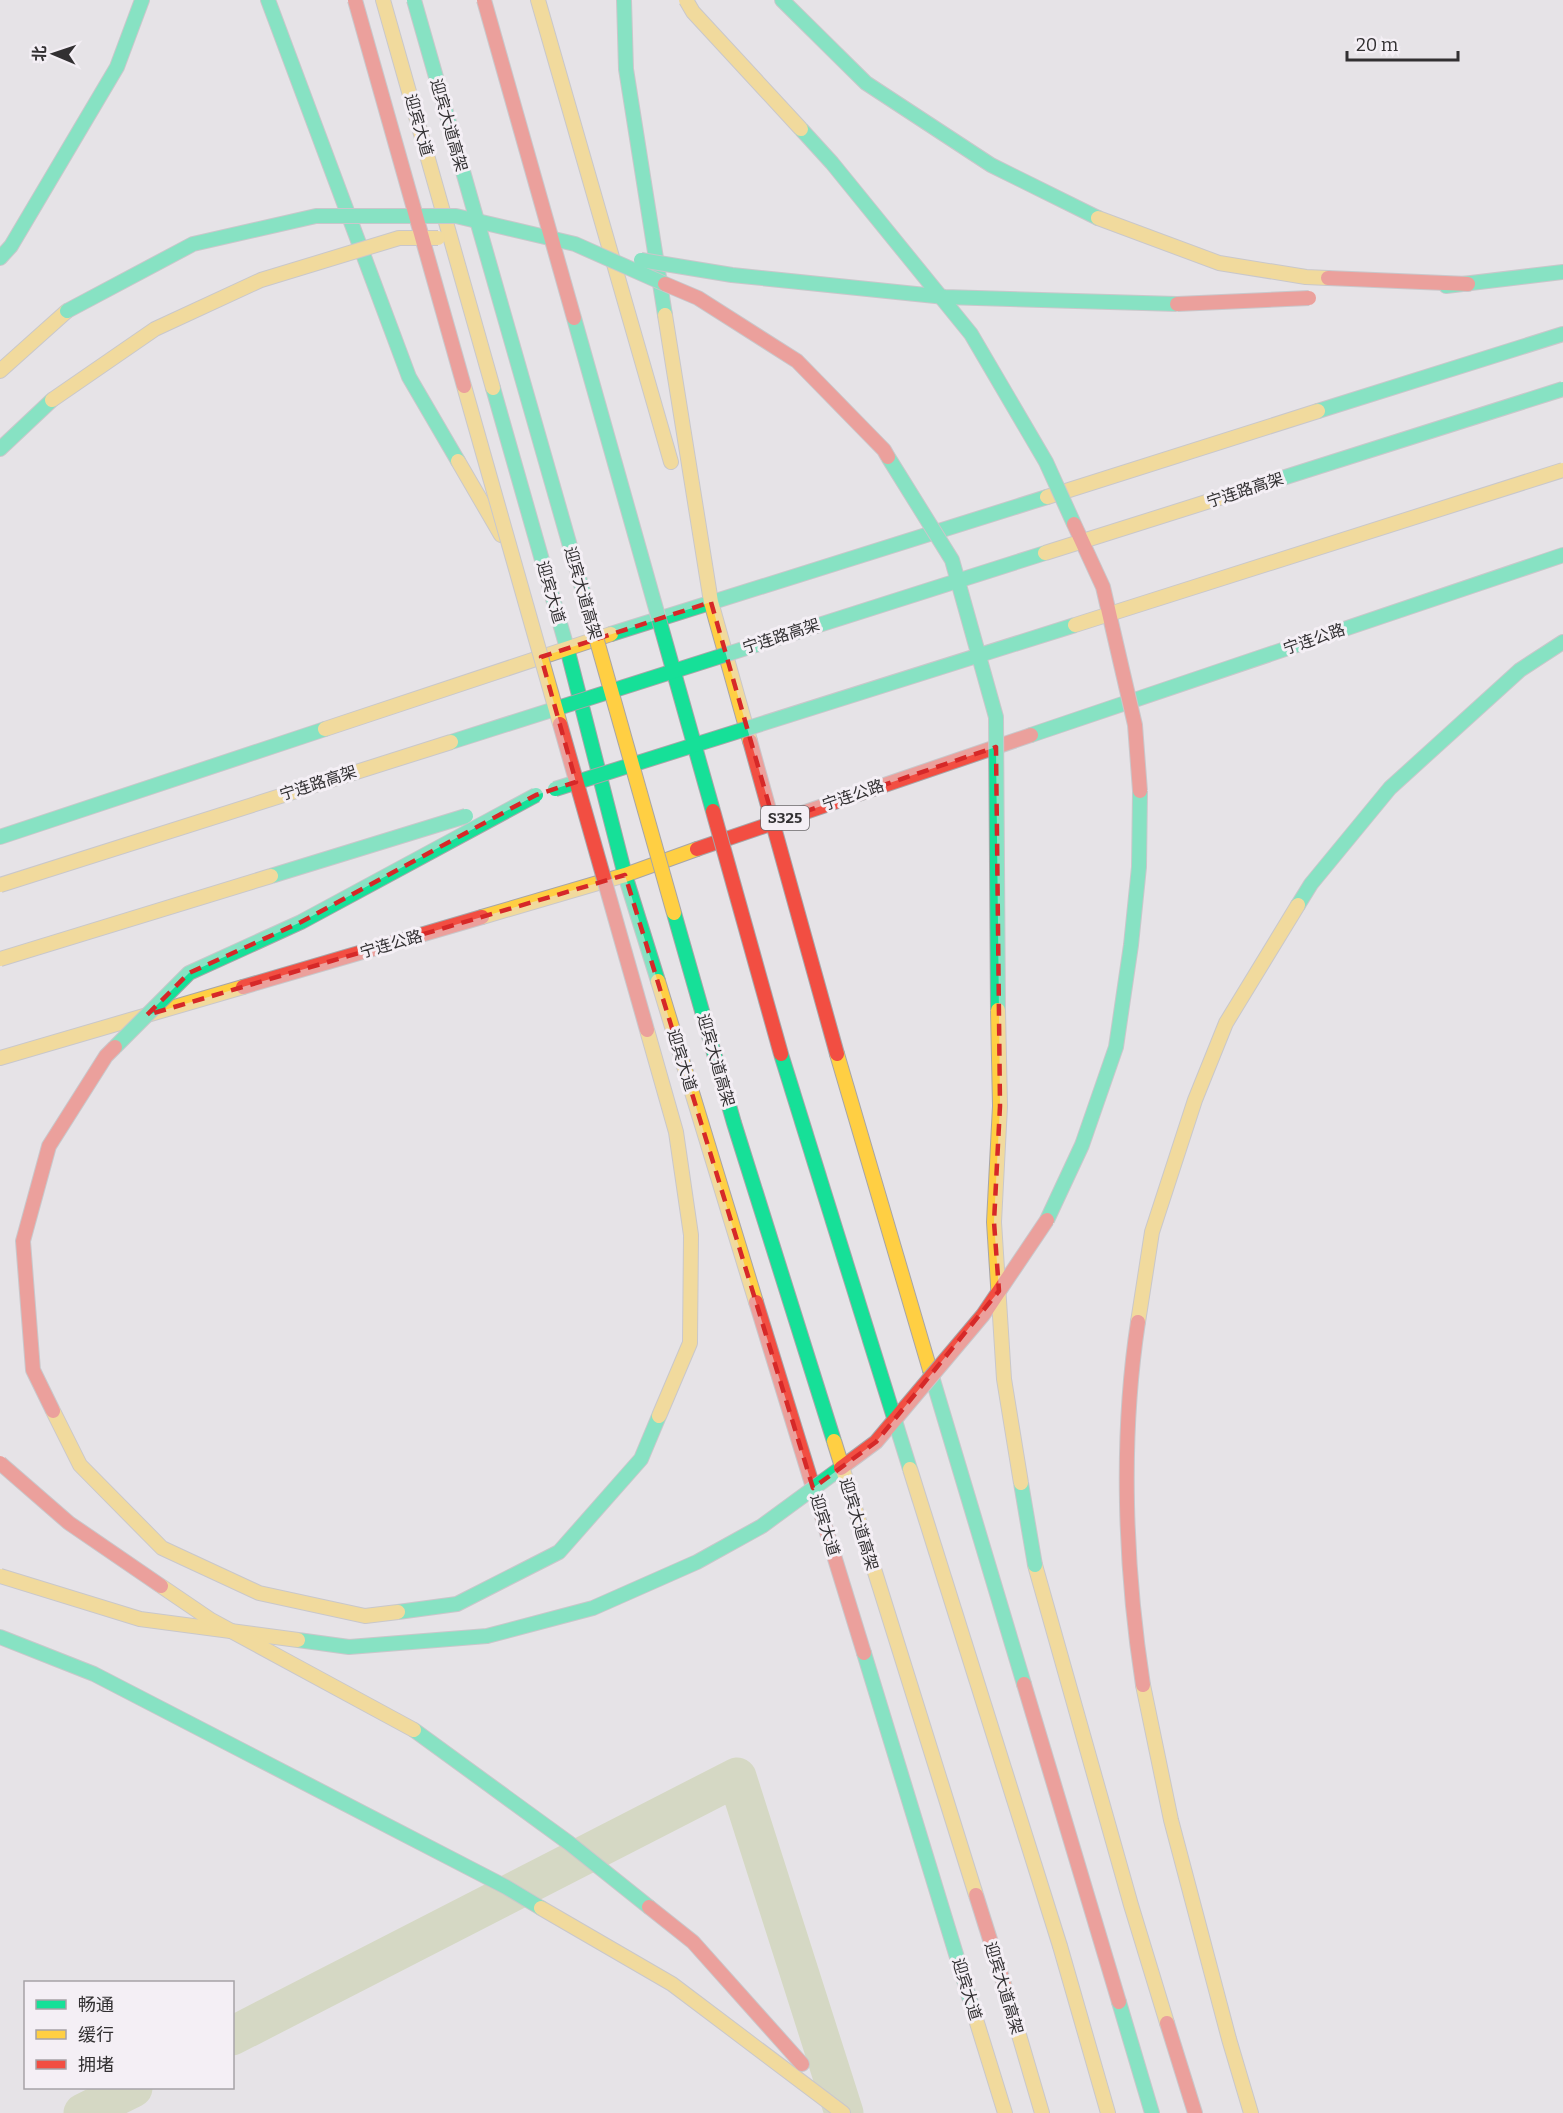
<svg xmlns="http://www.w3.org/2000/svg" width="1563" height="2113" font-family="Bitter,'Noto Sans SC',serif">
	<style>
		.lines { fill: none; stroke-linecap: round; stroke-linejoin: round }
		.canal { stroke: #c2ca99; stroke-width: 39 }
		.fast-casing { stroke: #a7a5a8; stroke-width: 16 }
		.slow-casing { stroke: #a7a5a8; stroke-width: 16 }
		.jam-casing { stroke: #a7a5a8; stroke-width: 16 }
		.fast { stroke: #16e098; stroke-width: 14 }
		.slow { stroke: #ffcf43; stroke-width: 14 }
		.jam { stroke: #f24e42; stroke-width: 14 }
		.fast-bridge-casing { stroke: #a7a5a8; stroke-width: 16; stroke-linecap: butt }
		.slow-bridge-casing { stroke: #a7a5a8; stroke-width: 16; stroke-linecap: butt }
		.jam-bridge-casing { stroke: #a7a5a8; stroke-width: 16; stroke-linecap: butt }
		.fast-bridge { stroke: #16e098; stroke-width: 14 }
		.slow-bridge { stroke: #ffcf43; stroke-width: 14 }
		.jam-bridge { stroke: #f24e42; stroke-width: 14 }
		.marked { fill: none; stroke: #d62828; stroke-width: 4.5; stroke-dasharray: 12 8; stroke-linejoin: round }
		.labels { text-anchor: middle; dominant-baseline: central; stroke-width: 6; stroke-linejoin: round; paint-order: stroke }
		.shield { fill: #f4eff5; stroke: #6c696c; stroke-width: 1.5 }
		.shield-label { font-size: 15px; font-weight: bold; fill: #323032 }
		.street-label { font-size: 16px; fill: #323032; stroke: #f4eff5 }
	</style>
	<rect width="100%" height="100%" fill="#e6e3e7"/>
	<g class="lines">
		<g class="canal">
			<path d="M232,2036L737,1777L844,2113"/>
			<path d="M83,2113L133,2088"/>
		</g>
		<g class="fast-casing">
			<g id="fast">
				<path d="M268,0L409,377L458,461"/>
				<path d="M624,0L626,69L665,315"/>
				<path d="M782,0L866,83L991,165L1098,218"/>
				<path d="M0,258L11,246L117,67L142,0"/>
				<path d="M1446,286L1563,272"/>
				<path d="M493,388L567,648L625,875L658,981"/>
				<path d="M1318,411L1563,334"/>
				<path d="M0,449L52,400"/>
				<path d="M611,634L1047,497"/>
				<path d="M1031,735L1563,555"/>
				<path d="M0,837L325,729"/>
				<path d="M1298,905L1311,884L1390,788L1520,670L1563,642"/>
				<path d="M930,1370L1024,1684"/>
				<path d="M0,1637L94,1674L506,1887L541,1908"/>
				<path d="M864,1653L974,2013"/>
				<path d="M414,1730L569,1843L649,1907"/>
				<path d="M1119,2002L1152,2113"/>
			</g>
		</g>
		<g class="slow-casing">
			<g id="slow">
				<path d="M383,0L493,388"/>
				<path d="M538,0L671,462"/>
				<path d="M1098,218L1219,263L1306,277L1328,278"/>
				<path d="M665,315L711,602L750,741"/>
				<path d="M0,371L67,311"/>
				<path d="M458,461L501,535"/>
				<path d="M1047,497L1318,411"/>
				<path d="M325,729L611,634"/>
				<path d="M482,917L625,875L697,849"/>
				<path d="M658,981L756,1302"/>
				<path d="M837,1054L930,1370"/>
				<path d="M0,1058L243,987"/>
				<path d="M1138,1322L1152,1232L1195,1100L1226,1023L1298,905"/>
				<path d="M1035,1565L1131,1905L1167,2023"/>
				<path d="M1143,1685L1171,1820L1229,2039L1251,2113"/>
				<path d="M541,1908L672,1984L843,2113"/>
				<path d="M1060,1946L1108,2113"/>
				<path d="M1004,1984L1042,2113"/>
				<path d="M974,2013L1005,2113"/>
			</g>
		</g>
		<g class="jam-casing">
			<g id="jam">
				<path d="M1328,278L1468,284"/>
				<path d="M750,741L837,1054"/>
				<path d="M697,849L1031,735"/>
				<path d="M243,987L482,917"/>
				<path d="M756,1302L864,1653"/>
				<path d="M1138,1322C1120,1439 1125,1569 1143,1685"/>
				<path d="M1024,1684L1119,2002"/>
				<path d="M649,1907L693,1942L802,2064"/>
				<path d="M1167,2023L1195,2113"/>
			</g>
		</g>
		<use href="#fast" class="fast"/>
		<use href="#slow" class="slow"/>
		<use href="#jam" class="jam"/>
		<g class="fast-bridge-casing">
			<g id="fast-bridge">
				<path d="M414,0L584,595"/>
				<path d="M801,129L832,163L971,334L1046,462L1074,524"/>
				<path d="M641,260L732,275L945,297L1177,304"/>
				<path d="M67,311L193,244L316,216H456L575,244L665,284"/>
				<path d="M574,318L713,811"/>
				<path d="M888,457L952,560L996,717L998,1010"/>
				<path d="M1273,481L1563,389"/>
				<path d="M451,742L1045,553"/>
				<path d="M555,789L1075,625"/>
				<path d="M271,876L466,816"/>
				<path d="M674,913L734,1123L834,1441"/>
				<path d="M115,1047L189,973L301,922L536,795"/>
				<path d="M781,1054L910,1469"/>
				<path d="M1047,1220L1082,1145L1116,1047L1131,945L1139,867L1140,791"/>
				<path d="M1021,1483L1035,1565"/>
				<path d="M398,1612L457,1604L559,1552L641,1459L659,1416"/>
				<path d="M298,1640L349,1647L487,1636L593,1608L697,1562L762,1526L841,1468"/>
			</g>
		</g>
		<g class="slow-bridge-casing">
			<g id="slow-bridge">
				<path d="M686,0L693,12L801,129"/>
				<path d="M464,386L560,724"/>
				<path d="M52,400L155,329L261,280L399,238H438"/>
				<path d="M1045,553L1273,481"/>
				<path d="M584,595L674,913"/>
				<path d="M1075,625L1563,470"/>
				<path d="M0,885L451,742"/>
				<path d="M0,959L271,876"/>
				<path d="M998,1010L1000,1106L994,1222L1004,1379L1021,1483"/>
				<path d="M647,1030L676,1132L691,1235L690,1343L659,1416"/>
				<path d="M53,1411L80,1465L162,1548L259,1593L365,1616L398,1612"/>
				<path d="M834,1441L976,1895"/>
				<path d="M910,1469L1060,1946"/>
				<path d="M0,1576L140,1619L298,1640"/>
				<path d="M161,1586L211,1620L414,1730"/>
			</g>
		</g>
		<g class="jam-bridge-casing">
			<g id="jam-bridge">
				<path d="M355,0L464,386"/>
				<path d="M484,0L574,318"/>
				<path d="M665,284L698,298L797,361L884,450L888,457"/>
				<path d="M1177,304L1309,298"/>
				<path d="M1074,524L1103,587L1135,725L1140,791"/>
				<path d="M560,724L647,1030"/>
				<path d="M713,811L781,1054"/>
				<path d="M53,1411L33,1370L23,1241L49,1146L106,1056L115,1047"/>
				<path d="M0,1463L69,1523L161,1586"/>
				<path d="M841,1468L876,1442L983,1315L1047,1220"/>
				<path d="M976,1895L1004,1984"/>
			</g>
		</g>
		<use href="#fast-bridge" class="fast-bridge"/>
		<use href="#slow-bridge" class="slow-bridge"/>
		<use href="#jam-bridge" class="jam-bridge"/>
	</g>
	<path d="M0 0H1563V2113H0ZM711,602L774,822L996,747L1000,1106L994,1222L999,1291L876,1442L813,1488L625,875L147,1015L189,973L301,922L536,795L576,782L541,657Z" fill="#e6e3e7" fill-opacity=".55" fill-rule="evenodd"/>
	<path class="marked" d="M711,602L774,822L996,747L1000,1106L994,1222L999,1291L876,1442L813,1488L625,875L147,1015L189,973L301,922L536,795L576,782L541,657Z"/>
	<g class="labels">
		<rect class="shield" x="761" y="806" width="48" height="24" rx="4.5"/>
		<g class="shield-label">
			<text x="785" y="818">S325</text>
		</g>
		<g class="street-label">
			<text transform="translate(419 125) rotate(74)">迎宾大道</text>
			<text transform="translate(449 125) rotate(74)">迎宾大道高架</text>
			<text transform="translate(1245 490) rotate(-18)">宁连路高架</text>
			<text transform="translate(551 592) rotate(74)">迎宾大道</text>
			<text transform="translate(583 593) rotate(74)">迎宾大道高架</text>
			<text transform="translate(781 636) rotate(-18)">宁连路高架</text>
			<text transform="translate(1314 639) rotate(-19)">宁连公路</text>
			<text transform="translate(318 783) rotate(-18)">宁连路高架</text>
			<text transform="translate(853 795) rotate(-19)">宁连公路</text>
			<text transform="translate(391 944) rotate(-16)">宁连公路</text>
			<text transform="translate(682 1060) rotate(73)">迎宾大道</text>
			<text transform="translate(716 1060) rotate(74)">迎宾大道高架</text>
			<text transform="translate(859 1524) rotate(73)">迎宾大道高架</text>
			<text transform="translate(825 1525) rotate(73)">迎宾大道</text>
			<text transform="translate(1004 1988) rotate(73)">迎宾大道高架</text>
			<text transform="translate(967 1989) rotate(73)">迎宾大道</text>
		</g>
	</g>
	<rect x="24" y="1981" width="210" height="108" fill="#f4eff5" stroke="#a6a3a7" stroke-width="1.5"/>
	<rect x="36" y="2000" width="30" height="9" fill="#16e098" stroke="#a6a3a7" stroke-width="1.5"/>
	<text x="78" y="2011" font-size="18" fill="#323032">畅通</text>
	<rect x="36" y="2030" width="30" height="9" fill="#ffcf43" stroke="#a6a3a7" stroke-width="1.5"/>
	<text x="78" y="2041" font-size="18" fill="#323032">缓行</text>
	<rect x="36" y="2060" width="30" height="9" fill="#f24e42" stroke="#a6a3a7" stroke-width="1.5"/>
	<text x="78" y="2071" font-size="18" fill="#323032">拥堵</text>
	<g transform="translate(54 54) rotate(272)" stroke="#f4eff5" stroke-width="4.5" paint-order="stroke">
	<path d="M0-4.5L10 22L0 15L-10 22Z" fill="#323032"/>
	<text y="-9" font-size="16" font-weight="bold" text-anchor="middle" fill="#323032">北</text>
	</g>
	<path d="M1347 51v9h111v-9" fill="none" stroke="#323032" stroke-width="3"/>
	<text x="1356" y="51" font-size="18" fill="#323032" stroke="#f4eff5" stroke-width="4.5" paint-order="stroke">20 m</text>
</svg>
